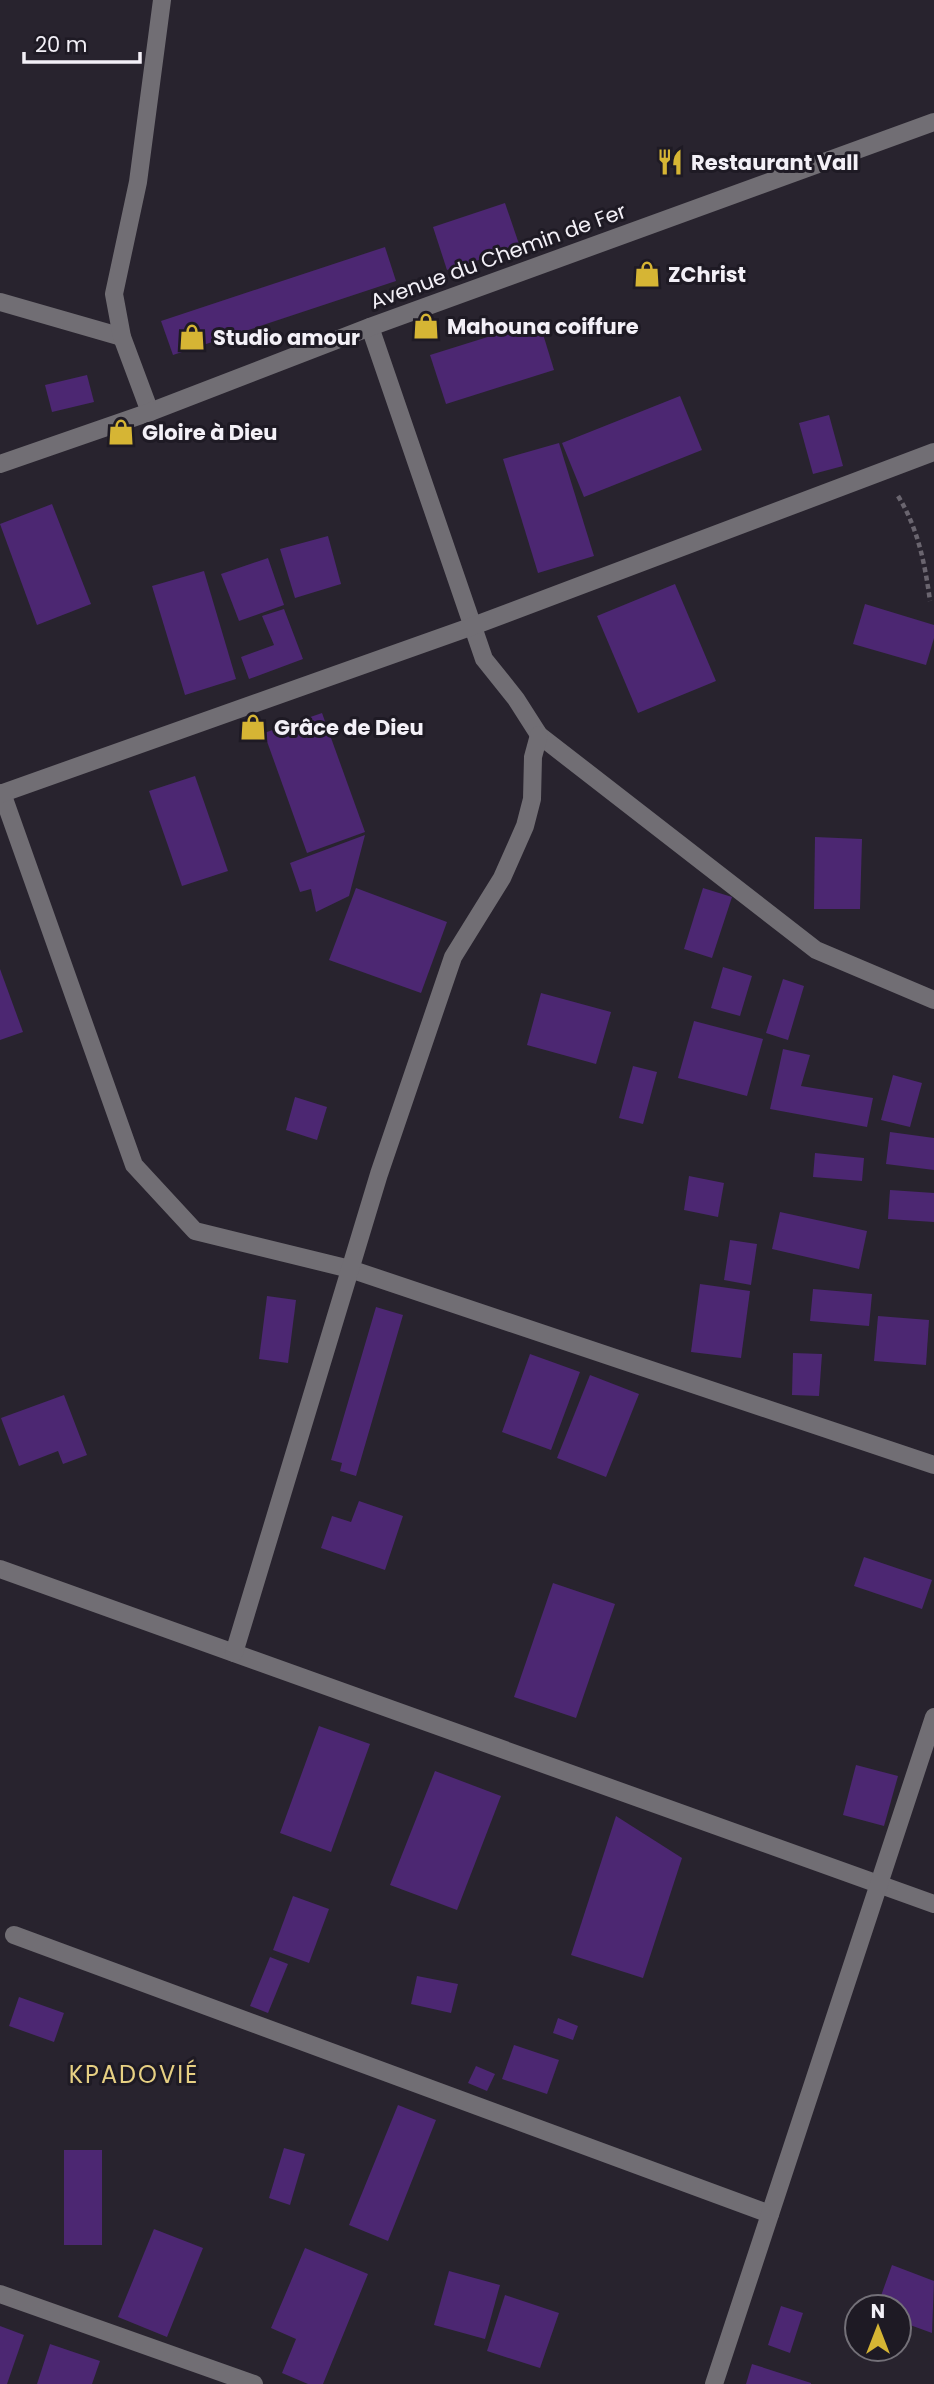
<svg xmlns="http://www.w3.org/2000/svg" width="934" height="2384" font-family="Poppins,sans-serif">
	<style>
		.building { fill: #4c2772 }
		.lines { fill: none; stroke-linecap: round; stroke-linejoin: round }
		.path { stroke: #6a656f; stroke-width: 4.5; stroke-dasharray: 5 3.5; stroke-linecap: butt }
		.minor { stroke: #716e74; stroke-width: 18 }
		.labels { text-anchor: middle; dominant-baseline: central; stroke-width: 6; stroke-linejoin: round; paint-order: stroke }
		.poi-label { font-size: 21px; font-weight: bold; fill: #f3f0f7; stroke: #1e1a24; text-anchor: start }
		.street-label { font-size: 21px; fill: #f3f0f7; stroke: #1e1a24 }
		.quarter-label { font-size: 24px; letter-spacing: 2px; fill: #e7d083; stroke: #1e1a24 }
	</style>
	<rect width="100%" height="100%" fill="#28232e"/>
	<g class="building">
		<path d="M505,203L520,247L447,270L433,227Z"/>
		<path d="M385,247L396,281L173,355L161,321Z"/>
		<path d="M539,321L554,370L446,404L430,355Z"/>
		<path d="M87,375L94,402L52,412L45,385Z"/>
		<path d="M680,396L702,450L584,497L562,443Z"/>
		<path d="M829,415L843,466L813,474L799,423Z"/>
		<path d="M559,443L594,556L538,573L503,459Z"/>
		<path d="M52,504L91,604L37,625L0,524Z"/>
		<path d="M328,536L341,584L295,598L280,549Z"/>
		<path d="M268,558L284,605L239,621L221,574Z"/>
		<path d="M204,571L236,679L185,695L152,586Z"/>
		<path d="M675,584L716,681L638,713L597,616Z"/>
		<path d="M865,604L934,625V638L926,665L853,644Z"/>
		<path d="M284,609L303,659L249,679L241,657L274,645L262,616Z"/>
		<path d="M322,713L365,832L307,853L264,733Z"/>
		<path d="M195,776L228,871L182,886L149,791Z"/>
		<path d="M365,835L349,896L316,912L311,889L300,892L290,863Z"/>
		<path d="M815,837L862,839L860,909H814Z"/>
		<path d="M356,888L447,922L421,993L329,960Z"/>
		<path d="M703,888L732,897L712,958L684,949Z"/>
		<path d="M723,967L752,976L740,1016L711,1008Z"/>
		<path d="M0,969L23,1032L0,1040Z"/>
		<path d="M783,979L804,986L788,1040L766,1033Z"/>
		<path d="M541,993L611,1012L596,1064L527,1045Z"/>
		<path d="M694,1021L763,1039L747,1096L678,1078Z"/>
		<path d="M783,1049L810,1055L801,1086L873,1098L867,1127L770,1109Z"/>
		<path d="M633,1066L657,1072L643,1124L619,1118Z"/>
		<path d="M893,1075L922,1083L910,1127L881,1120Z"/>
		<path d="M295,1097L327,1107L317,1140L286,1130Z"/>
		<path d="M890,1132L934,1138V1170L886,1164Z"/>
		<path d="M815,1153L864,1158L862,1181L813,1177Z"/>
		<path d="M689,1176L724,1183L718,1217L684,1210Z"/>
		<path d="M890,1190L934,1193V1222L888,1219Z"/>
		<path d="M780,1212L867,1231L859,1269L772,1249Z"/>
		<path d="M730,1240L757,1244L751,1285L724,1280Z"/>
		<path d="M700,1284L750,1291L741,1358L691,1352Z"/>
		<path d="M813,1289L872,1294L869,1326L810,1321Z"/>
		<path d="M267,1296L296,1300L288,1363L259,1359Z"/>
		<path d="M376,1307L403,1315L356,1476L340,1471L342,1463L331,1460Z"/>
		<path d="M878,1316L929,1320L926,1365L874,1361Z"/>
		<path d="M793,1353L822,1354L819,1396L792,1395Z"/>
		<path d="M530,1354L580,1372L551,1450L502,1432Z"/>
		<path d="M590,1375L639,1394L606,1477L557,1458Z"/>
		<path d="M64,1395L87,1455L63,1464L58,1451L19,1466L1,1418Z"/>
		<path d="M359,1501L403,1516L385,1570L321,1548L332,1516L351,1522Z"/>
		<path d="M864,1557L932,1580L922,1609L854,1586Z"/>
		<path d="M553,1583L615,1604L576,1718L514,1697Z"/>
		<path d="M319,1726L370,1744L331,1852L280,1833Z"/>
		<path d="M856,1765L898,1776L884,1826L843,1815Z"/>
		<path d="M435,1771L501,1796L457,1910L390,1885Z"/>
		<path d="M616,1816L682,1858L643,1978L571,1955Z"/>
		<path d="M293,1896L329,1909L309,1963L273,1950Z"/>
		<path d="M270,1957L288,1964L268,2013L250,2006Z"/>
		<path d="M417,1976L458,1984L451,2013L411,2004Z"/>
		<path d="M19,1997L64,2013L54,2042L9,2026Z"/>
		<path d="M558,2018L578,2026L573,2040L553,2033Z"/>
		<path d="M514,2045L559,2060L547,2094L502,2079Z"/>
		<path d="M476,2066L495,2074L487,2091L468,2083Z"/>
		<path d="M398,2105L436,2120L388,2241L349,2225Z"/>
		<path d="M284,2148L305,2154L290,2205L269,2198Z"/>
		<rect x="64" y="2150" width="38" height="95"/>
		<path d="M154,2229L203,2248L167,2337L118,2317Z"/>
		<path d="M305,2248L368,2274L323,2384H308L282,2373L296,2339L271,2328Z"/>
		<path d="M892,2265L934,2281L932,2333L899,2321V2307H877Z"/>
		<path d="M449,2271L500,2285L485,2339L434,2325Z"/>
		<path d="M505,2295L559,2313L540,2368L487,2351Z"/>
		<path d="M781,2306L803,2313L790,2353L768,2345Z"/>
		<path d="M0,2326L24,2335L7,2384H0Z"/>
		<path d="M50,2344L100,2361L92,2384H37Z"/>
		<path d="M752,2364L811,2383V2384H746Z"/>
	</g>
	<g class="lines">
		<path class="path" d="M898,496C918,528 925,564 930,601"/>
		<g class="minor">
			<path d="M0,302L122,337"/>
			<path d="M370,327L484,659L516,699L539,735L816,950L934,1000"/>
			<path d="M150,412L122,337L114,294L138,182L162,0"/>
			<path d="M0,464L150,412L370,327L934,122"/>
			<path d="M2,793L134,1165L195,1231L350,1269L934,1465"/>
			<path d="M0,794L473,626L934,452"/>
			<path d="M0,1569L934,1904"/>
			<path d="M234,1653L379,1174L453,957L502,878L525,826L532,799L533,757L539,735"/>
			<path d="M14,1935L770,2214"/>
			<path d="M0,2294L254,2384"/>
			<path d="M714,2384L934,1717"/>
		</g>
	</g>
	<defs>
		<g id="restaurant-bare" transform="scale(2.1)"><path d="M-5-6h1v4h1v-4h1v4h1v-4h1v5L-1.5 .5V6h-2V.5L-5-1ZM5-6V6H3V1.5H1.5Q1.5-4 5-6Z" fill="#d6b534" stroke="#1e1a24" stroke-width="2.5" paint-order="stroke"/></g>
		<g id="shop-bare" transform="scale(2.1)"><path d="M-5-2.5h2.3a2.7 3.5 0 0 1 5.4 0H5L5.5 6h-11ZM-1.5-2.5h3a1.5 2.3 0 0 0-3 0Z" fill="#d6b534" stroke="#1e1a24" stroke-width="2.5" paint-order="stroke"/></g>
	</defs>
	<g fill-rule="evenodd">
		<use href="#restaurant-bare" x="670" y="162"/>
		<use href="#shop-bare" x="647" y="274"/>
		<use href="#shop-bare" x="426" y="326"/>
		<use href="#shop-bare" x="192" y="337"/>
		<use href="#shop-bare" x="121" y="432"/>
		<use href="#shop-bare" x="253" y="727"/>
	</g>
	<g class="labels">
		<g class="poi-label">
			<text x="691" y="162">Restaurant Vall</text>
			<text x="668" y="274">ZChrist</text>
			<text x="447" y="326">Mahouna coiffure</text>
			<text x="213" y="337">Studio amour</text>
			<text x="142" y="432">Gloire à Dieu</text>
			<text x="274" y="727">Grâce de Dieu</text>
		</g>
		<g class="street-label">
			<text transform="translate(498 256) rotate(-20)">Avenue du Chemin de Fer</text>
		</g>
		<g class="quarter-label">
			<text x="134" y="2074">KPADOVIÉ</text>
		</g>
	</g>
	<g transform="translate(878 2328)"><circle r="33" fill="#1e1a24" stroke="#737078" stroke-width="2"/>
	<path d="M0-5L12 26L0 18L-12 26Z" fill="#d6b534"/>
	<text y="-10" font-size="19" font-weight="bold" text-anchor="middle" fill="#f3f0f7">N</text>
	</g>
	<path d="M24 52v10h116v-10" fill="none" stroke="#f3f0f7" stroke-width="3.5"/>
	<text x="35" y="52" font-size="21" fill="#f3f0f7" stroke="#1e1a24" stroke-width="5" paint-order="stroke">20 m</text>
</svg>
